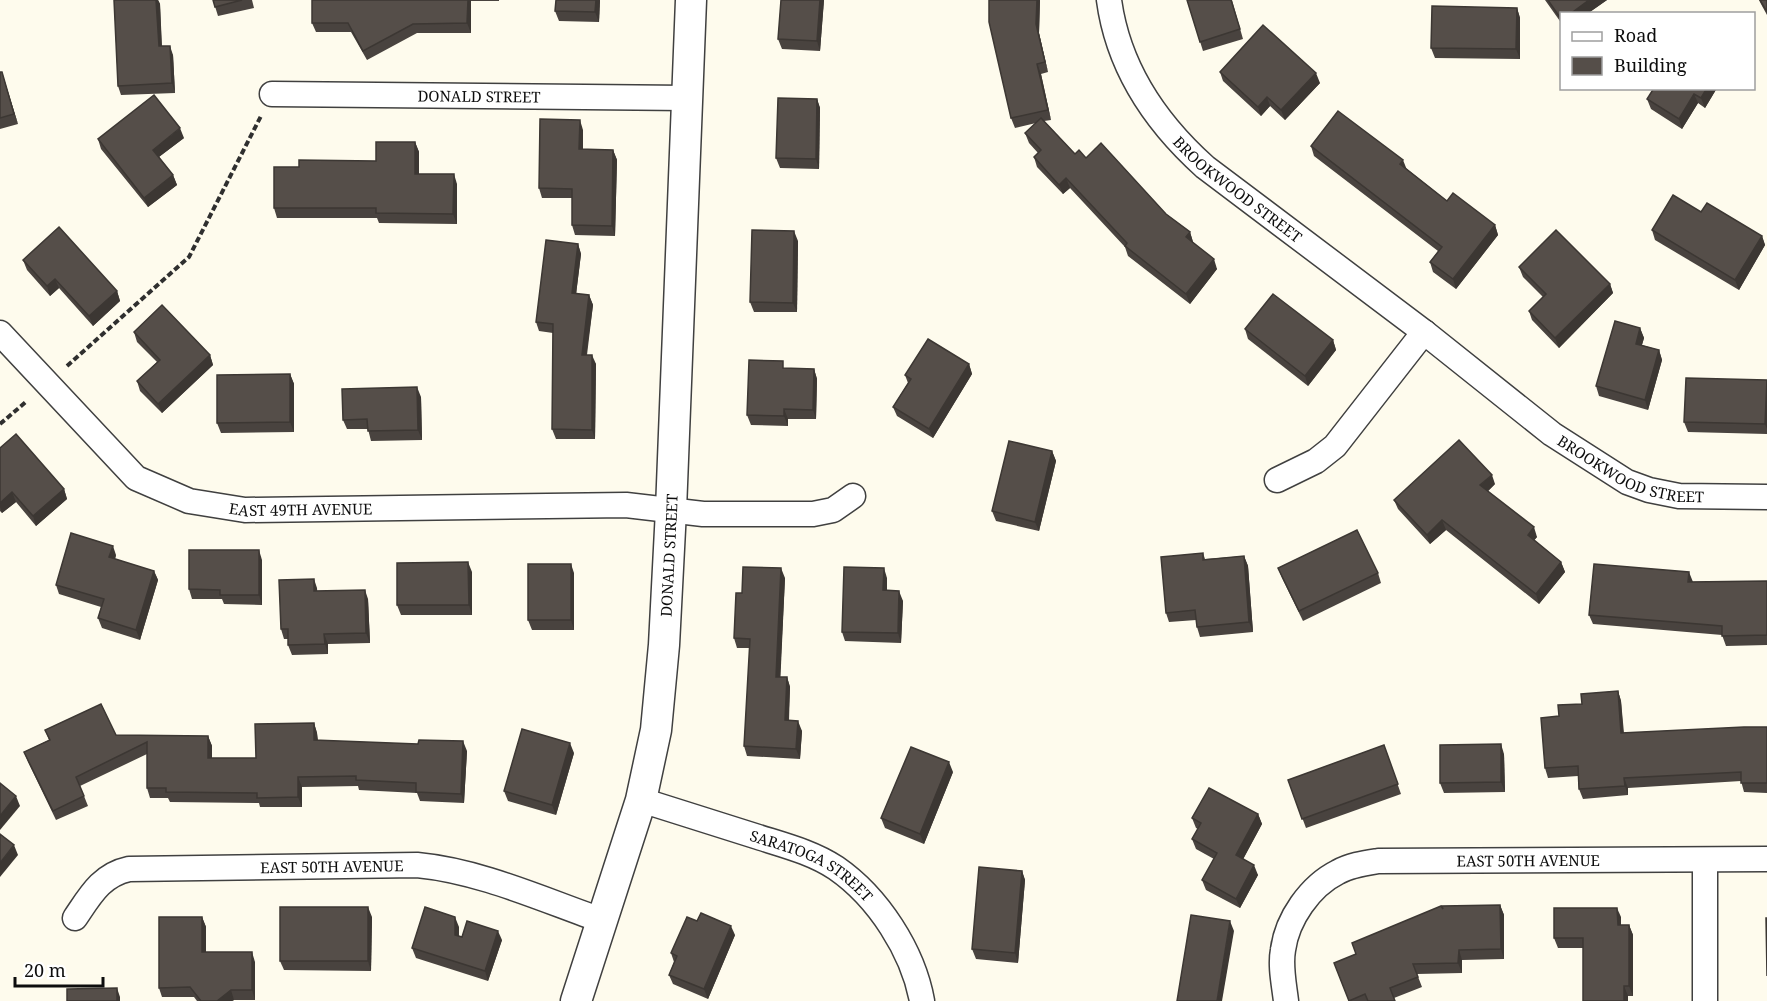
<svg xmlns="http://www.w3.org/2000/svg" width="1767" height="1001" font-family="'Noto Serif',serif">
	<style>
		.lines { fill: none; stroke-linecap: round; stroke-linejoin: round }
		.minor-casing { stroke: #404040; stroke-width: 27 }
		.tertiary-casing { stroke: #404040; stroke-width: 33 }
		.path { stroke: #2f2f2f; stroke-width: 4; stroke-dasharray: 6 3; stroke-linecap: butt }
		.minor { stroke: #fff; stroke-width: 24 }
		.tertiary { stroke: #fff; stroke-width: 30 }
		.wall { fill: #49433f }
		.shaded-wall { fill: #3c3733 }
		.building { fill: #554e49; stroke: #3c3733; stroke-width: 1.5 }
		.labels { text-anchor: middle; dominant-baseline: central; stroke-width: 6; stroke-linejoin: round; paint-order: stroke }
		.street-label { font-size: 15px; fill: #0d0d0d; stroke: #fff }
	</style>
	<rect width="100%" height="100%" fill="#fefbed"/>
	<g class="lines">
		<g class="minor-casing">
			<g id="minor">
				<path id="s1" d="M1109,0C1118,67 1156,123 1205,167L1424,332L1552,434L1627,482L1649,490L1679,496L1767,497"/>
				<path id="s2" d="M272,94L687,98"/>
				<path id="s3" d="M0,333L136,478L189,501L245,510L626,505L703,514H813L833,510L853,496"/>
				<path d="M1277,480L1316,461L1335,446L1424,332"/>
				<path id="s4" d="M641,800C679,812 717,824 755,836C783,845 812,852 836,868C878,897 913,951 922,1001"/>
				<path id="s5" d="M75,918C90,896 101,875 129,869L417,865C480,871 541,899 601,920"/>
				<path id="s6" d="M1286,1001C1284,984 1280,966 1283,950C1287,919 1310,886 1338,872C1350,865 1365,863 1378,861L1767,859"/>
				<path d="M1705,1001V860"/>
			</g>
		</g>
		<g class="tertiary-casing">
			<g id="tertiary">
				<path id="s7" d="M576,1001L641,800L656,730L664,645L671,510L691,0"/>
			</g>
		</g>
		<g class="path">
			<path d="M67,366L189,257L261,116"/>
			<path d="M0,424L27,401"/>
		</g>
		<use href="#minor" class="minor"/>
		<use href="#tertiary" class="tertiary"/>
	</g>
	<g class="wall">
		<path d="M114,0H158L160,4L162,46L173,55L175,93L121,95L118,86Z"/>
		<path d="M213,0H252L254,8L218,16Z"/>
		<path d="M312,0H499V1H471V33H417L367,60L351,32H316L312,23Z"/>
		<path d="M556,0H600L599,22L559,21L555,11Z"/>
		<path d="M781,0H824L820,51L782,49L778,39Z"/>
		<path d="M989,0H1040L1039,33L1048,72L1041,74L1051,120L1044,121L1075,154L1086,158L1166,214L1190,232L1193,242L1217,269L1190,304L1128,256L1125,247L1070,188L1063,194L1037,167L1034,157L1038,153L1029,143L1025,133L1036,123L1015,128L1011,118Z"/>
		<path d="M1187,0H1232L1243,39L1203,51Z"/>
		<path d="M1545,0H1607L1587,14H1562V24Z"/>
		<path d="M1759,0H1767V15L1761,4Z"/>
		<path d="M1517,8L1520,18V59L1435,58L1431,48Z"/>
		<path d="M0,72H2L5,82L18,124L0,129Z"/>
		<path d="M1220,72L1320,83L1285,120L1270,106L1261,116L1223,81Z"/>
		<path d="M1654,88H1717L1705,108L1698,103L1682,129L1651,109L1647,99Z"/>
		<path d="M817,99L820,108L819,169L780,168L776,158Z"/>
		<path d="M583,130V149L613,150L617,160L615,236L575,235L572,225V198H542L539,188Z"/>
		<path d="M184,138L159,157L173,175L177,185L148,207L101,149L98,139Z"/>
		<path d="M415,142L419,152V174L457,184V224L379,223L377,218H277L274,208L299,167L376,161Z"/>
		<path d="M1311,146L1407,169L1447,201L1495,225L1498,235L1456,289L1433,272L1430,262L1438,251L1314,156Z"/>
		<path d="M1701,212L1762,236L1765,245L1739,290L1655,240L1652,230Z"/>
		<path d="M798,241L797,312H754L750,302Z"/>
		<path d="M578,244L581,254L576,294L589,295L593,305L587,355L596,364L595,439H556L552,429L553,333L539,331L536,322Z"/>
		<path d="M23,260L117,291L120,301L93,326L59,288L50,296L27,270Z"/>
		<path d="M1519,267L1610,284L1613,293L1559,348L1532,320L1529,311L1543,297L1523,277Z"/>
		<path d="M1640,328L1644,338L1642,345L1659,350L1662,360L1648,410L1599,396L1596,386Z"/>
		<path d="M1245,329L1333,340L1336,350L1308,386L1248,339Z"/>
		<path d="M134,332L210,355L213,365L162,413L140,391L137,381L157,362L137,342Z"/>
		<path d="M969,364L972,374L933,438L897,416L893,407L908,383L905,375Z"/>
		<path d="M786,368L814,369L817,379L816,419H788V426L751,425L747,415Z"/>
		<path d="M290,374L294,384V432L221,433L217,423Z"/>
		<path d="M1767,380V434L1688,432L1684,422Z"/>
		<path d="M421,397L422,440L371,441L368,429H347L343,420Z"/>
		<path d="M0,448L64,489L67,499L36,526L16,502L2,513L0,511Z"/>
		<path d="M1052,451L1056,461L1039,531L996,521L992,511Z"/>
		<path d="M1495,484L1488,491L1537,537L1534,540L1561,562L1565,572L1539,604L1446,530L1430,544L1398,509L1394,500Z"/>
		<path d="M1203,553L1205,559L1244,556L1248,566L1253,632L1200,637L1197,627L1196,620L1169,622L1166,613Z"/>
		<path d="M116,555L115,559L154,571L158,580L140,640L102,628L98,618L101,607L59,594L56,585Z"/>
		<path d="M262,560V605L224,604L222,599H192L189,589Z"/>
		<path d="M1278,568L1378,573L1381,583L1303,621L1282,578Z"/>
		<path d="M472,572V615H401L397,605Z"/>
		<path d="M574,573V630H532L528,620Z"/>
		<path d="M785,578L780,677H787L790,687L789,721L802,731L800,759L747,756L744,746L750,648H737L734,638L742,593Z"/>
		<path d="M887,578V591L903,601L901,643L845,641L842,632Z"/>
		<path d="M1767,581V645L1726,646L1722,635L1593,624L1589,615L1693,582Z"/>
		<path d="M317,588V591L368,599L370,643L328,644V654L292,655L288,645V639H284L281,629Z"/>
		<path d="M1618,691L1621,701L1624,733L1767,727V793L1744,792L1741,781L1628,788V795L1583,799L1579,789L1578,776L1548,778L1545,768L1559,716L1582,704Z"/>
		<path d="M314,723L317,733L318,740L467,751L464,803L420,801L417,793L359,790L358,786L302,787V807H260L259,803L170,802L168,798H150L147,788V754L80,786L88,806L56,820L28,762L24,752L49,740L45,730L116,735L208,736L212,746V758H256Z"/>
		<path d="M1384,745L1401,794L1306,828L1288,780Z"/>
		<path d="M574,753L556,815L508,801L504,791Z"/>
		<path d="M1504,754L1505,792L1444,793L1440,783Z"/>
		<path d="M953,772L924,844L885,828L881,818Z"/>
		<path d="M1258,814L1262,824L1243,859L1258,875L1240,908L1206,890L1202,880L1214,859L1196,849L1192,839L1198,829L1196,828L1192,818Z"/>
		<path d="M1022,871L1025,880L1018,963L976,959L972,949Z"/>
		<path d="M1500,905L1504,915V959L1462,960V973L1417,974L1422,987L1394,998L1395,1001H1349L1356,954L1443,909Z"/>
		<path d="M202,917L206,927V952L255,962V1000H234L232,1001H197L194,997H162L159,988Z"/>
		<path d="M372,917L371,971L284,970L280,961Z"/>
		<path d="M1621,917V925H1629L1633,935V996H1628V1001H1583V948H1558L1554,938Z"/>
		<path d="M697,921L735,935L708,999L673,984L669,975L674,962L671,953Z"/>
		<path d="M459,927V936L502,940L488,981L416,958L412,948Z"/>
	</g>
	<g class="shaded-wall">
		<path d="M156,0H158L160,4L162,56L159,46Z"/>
		<path d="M468,0H471V33L467,23Z"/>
		<path d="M596,0H600L599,22L595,12Z"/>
		<path d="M820,0H824L820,51L817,41Z"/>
		<path d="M1037,0H1040L1039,33L1048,72L1045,62L1036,24Z"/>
		<path d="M1589,0H1607L1587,14H1570Z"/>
		<path d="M1517,8L1520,18V59L1516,49Z"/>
		<path d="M170,46L173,55L175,93L172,83Z"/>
		<path d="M1037,64L1041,74L1051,120L1048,110Z"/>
		<path d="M2,72L5,82L18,124L14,114Z"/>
		<path d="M1316,73L1320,83L1285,120L1281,110Z"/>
		<path d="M1707,88H1717L1705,108L1701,98Z"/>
		<path d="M1694,94L1698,103L1682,129L1679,119Z"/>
		<path d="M1267,97L1270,106L1261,116L1258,107Z"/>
		<path d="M817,99L820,108L819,169L816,159Z"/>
		<path d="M580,120L583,130V159L579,149Z"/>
		<path d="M180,128L184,138L156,159L153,150Z"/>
		<path d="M415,142L419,152V184L415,174Z"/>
		<path d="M613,150L617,160L615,236L612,226Z"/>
		<path d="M1403,160L1407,170L1400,164Z"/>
		<path d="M454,174L457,184V224L453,214Z"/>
		<path d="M173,175L177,185L148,207L144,198Z"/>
		<path d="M1066,178L1070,188L1063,194L1059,185Z"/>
		<path d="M1495,225L1498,235L1456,289L1453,279Z"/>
		<path d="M794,231L798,241L797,312L793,303Z"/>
		<path d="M1190,232L1193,242L1189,246L1186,237Z"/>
		<path d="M1762,236L1765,245L1739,290L1735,280Z"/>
		<path d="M578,244L581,254L575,303L572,293Z"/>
		<path d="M1214,259L1217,269L1190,304L1186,294Z"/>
		<path d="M55,279L59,288L50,296L47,286Z"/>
		<path d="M1610,284L1613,293L1559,348L1555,338Z"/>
		<path d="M117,291L120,301L93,326L89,316Z"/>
		<path d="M589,295L593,305L585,364L582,355Z"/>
		<path d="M1640,328L1644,338L1639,354L1636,344Z"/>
		<path d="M1333,340L1336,350L1308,386L1305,376Z"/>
		<path d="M1659,350L1662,360L1648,410L1645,400Z"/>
		<path d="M210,355L213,365L162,413L158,404Z"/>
		<path d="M592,355L596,364L595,439L592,430Z"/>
		<path d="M969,364L972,374L933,438L929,429Z"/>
		<path d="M814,369L817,379L816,419L813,410Z"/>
		<path d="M290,374L294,384V432L290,422Z"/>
		<path d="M1767,381V429L1765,424Z"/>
		<path d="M417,387L421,397L422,440L418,430Z"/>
		<path d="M784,409L788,419V426L784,416Z"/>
		<path d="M1052,451L1056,461L1039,531L1035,522Z"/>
		<path d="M1492,475L1495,484L1484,495L1480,485Z"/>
		<path d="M64,489L67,499L36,526L33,516Z"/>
		<path d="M12,492L16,502L2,513L0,507V503Z"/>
		<path d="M1442,520L1446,530L1430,544L1427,535Z"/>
		<path d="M1534,527L1537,537L1531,544L1528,535Z"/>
		<path d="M113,546L116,555L113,566L109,557Z"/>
		<path d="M259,550L262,560V605L259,595Z"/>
		<path d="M1244,556L1248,566L1253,632L1249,622Z"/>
		<path d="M468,562L472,572V615L469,605Z"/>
		<path d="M1561,562L1565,572L1539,604L1536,594Z"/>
		<path d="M571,564L574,573V630L571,620Z"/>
		<path d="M781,568L785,578L780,687L776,677Z"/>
		<path d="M884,568L887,578V600L883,590Z"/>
		<path d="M154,571L158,580L140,640L136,630Z"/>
		<path d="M1689,572L1693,582H1688Z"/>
		<path d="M314,579L317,588L318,601L314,591Z"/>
		<path d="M365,590L368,599L370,643L366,633Z"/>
		<path d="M899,591L903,601L901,643L898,633Z"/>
		<path d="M324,634L328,644V654L325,644Z"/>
		<path d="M787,677L790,687L788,730L785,720Z"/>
		<path d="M1618,691L1621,701L1624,743L1621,733Z"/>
		<path d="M798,721L802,731L800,759L796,749Z"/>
		<path d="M314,723L317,733L318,749L314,740Z"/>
		<path d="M208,736L212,746V768L208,758Z"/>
		<path d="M463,741L467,751L464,803L461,794Z"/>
		<path d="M570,743L574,753L556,815L552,805Z"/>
		<path d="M1501,744L1504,754L1505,792L1501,782Z"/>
		<path d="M949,762L953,772L924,844L920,834Z"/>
		<path d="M298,777L302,787V807L298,797Z"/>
		<path d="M1624,778L1628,788V795L1625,786Z"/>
		<path d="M16,796L20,806L0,830V816Z"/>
		<path d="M1258,814L1262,824L1240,865L1236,855Z"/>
		<path d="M14,845L18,855L0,877V863Z"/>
		<path d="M1254,865L1258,875L1240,908L1236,899Z"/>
		<path d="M1022,871L1025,880L1018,963L1015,953Z"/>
		<path d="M1500,905L1504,915V959L1501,949Z"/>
		<path d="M368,907L372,917L371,971L368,961Z"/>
		<path d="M1617,908L1621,917V935L1618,925Z"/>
		<path d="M202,917L206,927V961L202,952Z"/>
		<path d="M455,917L459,927L458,945L455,935Z"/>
		<path d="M1230,921L1234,931L1222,1001H1217Z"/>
		<path d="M1629,925L1633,935V996L1629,986Z"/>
		<path d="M731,926L735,935L708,999L704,989Z"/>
		<path d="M498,931L502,940L488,981L485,971Z"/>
		<path d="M1459,950L1462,960V973L1458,963Z"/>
		<path d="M252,952L255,962V1000L252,990Z"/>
		<path d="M1624,986L1628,996V1001H1624Z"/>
		<path d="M117,988L120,997V1001H117Z"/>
		<path d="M231,990L234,1000L232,1001H217Z"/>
	</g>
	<g class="building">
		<path d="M114,0H156L159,46H170L172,83L118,86Z"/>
		<path d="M213,0H242L215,7Z"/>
		<path d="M312,0H468L467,23L413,24L363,51L348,23H312Z"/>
		<path d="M556,0H596L595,12L555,11Z"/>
		<path d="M781,0H820L817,41L778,39Z"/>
		<path d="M989,0H1037L1036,24L1045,62L1037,64L1048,110L1011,118L989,22Z"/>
		<path d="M1187,0H1231L1240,29L1200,42Z"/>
		<path d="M1548,0H1589L1570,14H1562L1561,19Z"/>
		<path d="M1760,0H1767V12Z"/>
		<path d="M1432,6L1517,8L1516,49L1431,48Z"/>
		<path d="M1263,25L1316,73L1281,110L1267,97L1258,107L1220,72Z"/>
		<path d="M0,72H2L14,114L0,118Z"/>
		<path d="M1654,88H1707L1701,98L1694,94L1679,119L1647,99Z"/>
		<path d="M154,95L180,128L153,150L173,175L144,198L98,139Z"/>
		<path d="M778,98L817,99L816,159L776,158Z"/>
		<path d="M1338,111L1403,160L1400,164L1447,201L1453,193L1495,225L1453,279L1430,262L1442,247L1311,146Z"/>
		<path d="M1041,118L1075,154L1079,150L1086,158L1101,143L1166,214L1190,232L1186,237L1214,259L1186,294L1125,246L1127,243L1066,178L1059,185L1034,157L1041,150L1025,133Z"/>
		<path d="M540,119L580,120L579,149L613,150L612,226L572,225V189L539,188Z"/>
		<path d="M376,142H415V174H454L453,214L376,213V208H274V167H299V160L376,161Z"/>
		<path d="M1673,195L1701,212L1707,203L1762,236L1735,280L1652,230Z"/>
		<path d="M59,227L117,291L89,316L55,279L47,286L23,260Z"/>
		<path d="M752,230L794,231L793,303L750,302Z"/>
		<path d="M1556,230L1610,284L1555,338L1529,311L1546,294L1519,267Z"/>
		<path d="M546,240L578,244L572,293L589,295L582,355H592V430L552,429L553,324L536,322Z"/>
		<path d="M1273,294L1333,340L1305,376L1245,329Z"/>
		<path d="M162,305L210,355L158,404L137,381L160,360L134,332Z"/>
		<path d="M1615,321L1640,328L1636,344L1659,350L1645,400L1596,386Z"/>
		<path d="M928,339L969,364L929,429L893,407L911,379L905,375Z"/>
		<path d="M749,360L783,361V368L814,369L813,410L784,409V416L747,415Z"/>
		<path d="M290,374V422L217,423V375Z"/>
		<path d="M1686,378L1767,380L1765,424L1684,422Z"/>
		<path d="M417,387L418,430L368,431L367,419L343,420L342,389Z"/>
		<path d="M16,434L64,489L33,516L12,492L0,503V448Z"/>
		<path d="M1459,440L1492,475L1480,485L1534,527L1528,535L1561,562L1536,594L1442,520L1427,535L1394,500Z"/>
		<path d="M1009,441L1052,451L1035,522L992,511Z"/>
		<path d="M1357,530L1378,573L1299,611L1278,568Z"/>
		<path d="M71,533L113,546L109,557L154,571L136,630L98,618L104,599L56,585Z"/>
		<path d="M189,550H259V595H220V590L189,589Z"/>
		<path d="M1203,553V560L1244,556L1249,622L1197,627L1195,610L1166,613L1161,557Z"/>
		<path d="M468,562L469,605H397V563Z"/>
		<rect x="528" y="564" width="43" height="56"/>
		<path d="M1594,564L1689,572L1688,582L1767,581V635L1722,636V626L1589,615Z"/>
		<path d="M743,567L781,568L776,677H787L785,720L798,721L796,749L744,746L750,639L734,638L736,593H742Z"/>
		<path d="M844,567L884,568L883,590L899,591L898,633L842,632Z"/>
		<path d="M314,579V591L365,590L366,633L324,634L325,644L288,645V629H281L279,580Z"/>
		<path d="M1618,691L1621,733L1744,727H1767V783H1741V772L1624,778L1625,786L1579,789L1578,766L1545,768L1541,718L1559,716L1558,705L1582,704L1581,694Z"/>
		<path d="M101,704L116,735L208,736V758H256L255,724L314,723V740L418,744L419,740L463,741L461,794L416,792V783L356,780V776L298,777V797L257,798V793L166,792V788H147V742L76,777L84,796L53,811L24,752L50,740L45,730Z"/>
		<path d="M522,729L570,743L552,805L504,791Z"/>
		<path d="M1501,744V782L1440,783V745Z"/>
		<path d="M1384,745L1398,784L1302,819L1288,780Z"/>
		<path d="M911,747L949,762L920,834L881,818Z"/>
		<path d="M0,783L16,796L0,816Z"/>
		<path d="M1209,788L1258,814L1236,855L1254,865L1236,899L1202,880L1217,853L1192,839L1201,823L1192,818Z"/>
		<path d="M0,834L14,845L0,863Z"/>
		<path d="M979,867L1022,871L1015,953L972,949Z"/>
		<path d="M1500,905L1501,949L1459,950L1458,963L1413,964L1418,977L1390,988L1395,1001H1368L1365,994L1349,1001L1334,963L1356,954L1352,943L1441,906L1443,909L1442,906Z"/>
		<rect x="280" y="907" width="88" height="54"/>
		<path d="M425,907L455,917V935L462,937L467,921L498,931L485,971L412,948Z"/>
		<path d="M1554,908H1617L1618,925H1629V986H1624V1001H1583V938H1554Z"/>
		<path d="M701,913L731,926L704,989L669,975L677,956L671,953L687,917L697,921Z"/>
		<path d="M1191,915L1230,921L1217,1001H1177Z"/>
		<path d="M159,917H202V952H252V990H231L217,1001H201L190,987L159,988Z"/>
		<path d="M1766,918H1767V976Z"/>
		<path d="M117,988V1001H67V989Z"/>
	</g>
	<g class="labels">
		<g class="street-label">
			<text stroke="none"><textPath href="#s2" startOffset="207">DONALD STREET</textPath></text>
			<text stroke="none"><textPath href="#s1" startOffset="236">BROOKWOOD STREET</textPath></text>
			<text stroke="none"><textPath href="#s1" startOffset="723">BROOKWOOD STREET</textPath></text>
			<text stroke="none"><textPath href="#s3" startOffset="369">EAST 49TH AVENUE</textPath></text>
			<text stroke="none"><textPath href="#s7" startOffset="458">DONALD STREET</textPath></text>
			<text stroke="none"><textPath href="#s6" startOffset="342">EAST 50TH AVENUE</textPath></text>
			<text stroke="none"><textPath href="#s5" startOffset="278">EAST 50TH AVENUE</textPath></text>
			<text stroke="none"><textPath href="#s4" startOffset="184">SARATOGA STREET</textPath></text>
		</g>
	</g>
	<rect x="1560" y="12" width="195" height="78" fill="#ffffff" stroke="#9e9e9e" stroke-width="1.5"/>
	<rect x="1572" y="32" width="30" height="9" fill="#ffffff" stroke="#9e9e9e" stroke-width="1.5"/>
	<text x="1614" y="42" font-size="18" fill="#0d0d0d">Road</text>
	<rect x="1572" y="57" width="30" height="18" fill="#554e49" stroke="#9e9e9e" stroke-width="1.5"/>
	<text x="1614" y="72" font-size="18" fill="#0d0d0d">Building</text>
	<path d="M15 977v9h88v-9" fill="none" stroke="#0d0d0d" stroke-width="3"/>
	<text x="24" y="977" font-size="18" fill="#0d0d0d" stroke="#ffffff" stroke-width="4.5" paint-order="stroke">20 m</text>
</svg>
